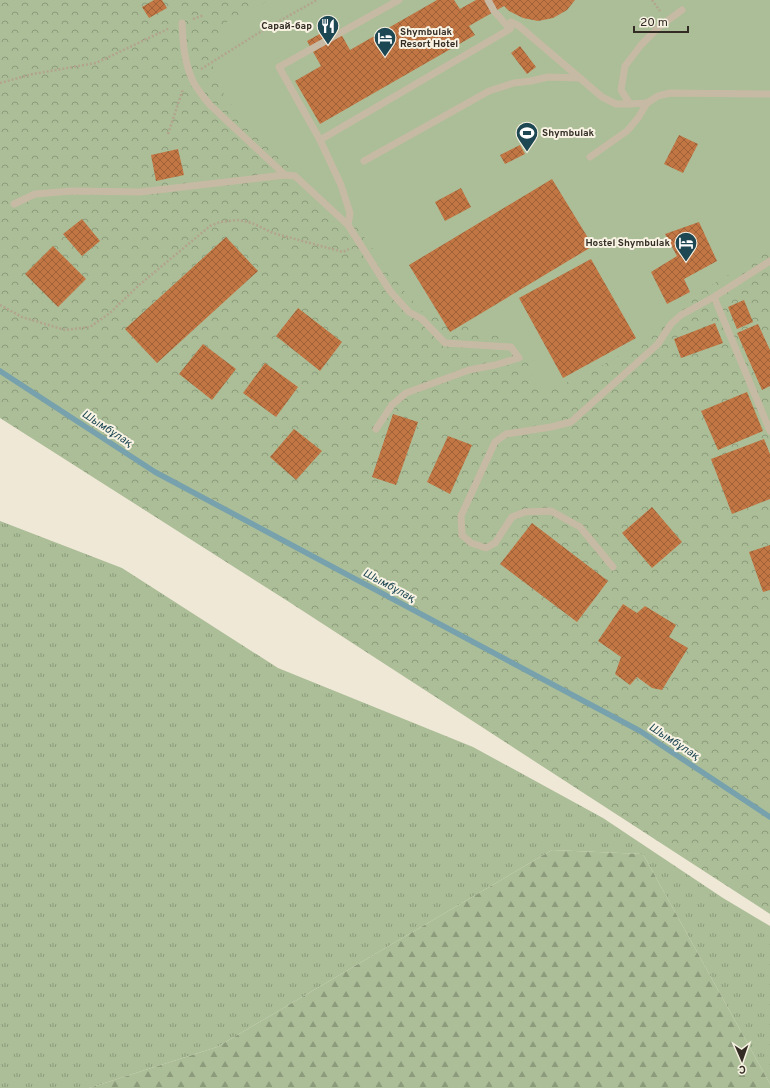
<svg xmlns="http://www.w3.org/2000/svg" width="770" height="1088" font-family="Overpass,sans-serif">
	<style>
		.grass { fill: url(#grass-tufts) }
		.forest { fill: url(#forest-firs) }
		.park { fill: url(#park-crowns) }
		.pitch { fill: #abbe98 }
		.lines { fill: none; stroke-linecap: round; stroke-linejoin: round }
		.stream { stroke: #77a1ac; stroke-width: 5.5 }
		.building { fill: url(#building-cross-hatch) }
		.path { stroke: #b3a48e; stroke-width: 2.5; stroke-dasharray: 2 2; stroke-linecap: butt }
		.service { stroke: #c7baa4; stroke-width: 7 }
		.labels { text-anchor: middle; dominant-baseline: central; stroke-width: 4; stroke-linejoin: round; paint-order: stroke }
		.poi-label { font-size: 10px; font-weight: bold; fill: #332c25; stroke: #f8f2e3; text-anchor: end }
		.water-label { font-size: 11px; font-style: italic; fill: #1d4753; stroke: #f8f2e3 }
	</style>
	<defs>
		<pattern id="grass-tufts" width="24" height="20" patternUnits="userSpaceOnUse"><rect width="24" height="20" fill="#abbe98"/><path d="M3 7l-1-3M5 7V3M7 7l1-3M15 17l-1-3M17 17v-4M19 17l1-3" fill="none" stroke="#8c9b7c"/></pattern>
		<pattern id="forest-firs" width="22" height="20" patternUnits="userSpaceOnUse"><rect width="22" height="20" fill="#abbe98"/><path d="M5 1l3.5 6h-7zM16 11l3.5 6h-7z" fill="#8c9b7c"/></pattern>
		<pattern id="park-crowns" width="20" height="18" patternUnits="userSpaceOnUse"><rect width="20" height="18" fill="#abbe98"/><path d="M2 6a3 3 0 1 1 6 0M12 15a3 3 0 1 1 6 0" fill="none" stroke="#8c9b7c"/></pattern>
		<pattern id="building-cross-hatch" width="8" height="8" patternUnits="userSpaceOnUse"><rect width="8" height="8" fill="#c27643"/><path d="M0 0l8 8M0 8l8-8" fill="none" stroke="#9e6138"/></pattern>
	</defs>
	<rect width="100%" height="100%" fill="#f0e8d7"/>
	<path class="grass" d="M0,521L122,568L278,668L473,747L603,818L723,898L770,926V1084L643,854L552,850L217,1047L89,1088H0Z"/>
	<path class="forest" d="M552,850L643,854L770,1084V1088H89L217,1047Z"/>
	<path class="park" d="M0,0H770V914L286,600L0,418Z"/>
	<path class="pitch" d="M270,0H770V250L678,305L667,314L652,337L583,376L560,385H548L533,383L530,365L518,345L509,340L423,312L404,291L362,234L339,206L228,101L213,76V64L219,48L222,29L228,20Z"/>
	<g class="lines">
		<path class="stream" d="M0,371L155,472L640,731L770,817"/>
	</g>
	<g class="building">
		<path d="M154,0H162L167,8L149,18L142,7Z"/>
		<path d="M437,0H454L460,9L476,0H575L567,10L553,18L538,21L523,18L509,11L504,6L469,26L475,35L320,124L295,81L321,66L307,41L336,25L350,50Z"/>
		<path d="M520,46L536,67L527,74L511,53Z"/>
		<path d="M679,135L698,144L683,173L664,164Z"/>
		<path d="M520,145L525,154L505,164L500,155Z"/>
		<path d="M178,149L184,175L156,181L151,155Z"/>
		<path d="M552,179L593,246L450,332L409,265Z"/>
		<path d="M461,188L471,207L445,221L435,202Z"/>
		<path d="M82,219L100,241L82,256L63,234Z"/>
		<path d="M699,222L717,261L684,279L690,292L667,304L651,272L677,256L665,234Z"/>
		<path d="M226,237L258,271L157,363L125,329Z"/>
		<path d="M53,246L86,279L58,307L25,274Z"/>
		<path d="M591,259L636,338L563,378L519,298Z"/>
		<path d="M744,300L753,322L737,329L728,307Z"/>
		<path d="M298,308L342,342L320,371L276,336Z"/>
		<path d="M715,323L723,343L681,358L674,339Z"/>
		<path d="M758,324L770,350V386L762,390L737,333Z"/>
		<path d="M203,344L236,369L212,400L179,374Z"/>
		<path d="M265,363L298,387L276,417L243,393Z"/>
		<path d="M747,392L763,431L718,450L701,411Z"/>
		<path d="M393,414L418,422L396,485L372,477Z"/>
		<path d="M294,429L322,451L296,480L270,457Z"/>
		<path d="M448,436L472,445L450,494L427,482Z"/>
		<path d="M764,439L770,454V499L732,514L711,459Z"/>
		<path d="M652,507L682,542L652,568L622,533Z"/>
		<path d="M532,523L608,581L577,622L500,564Z"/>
		<path d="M770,545V590L763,592L749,552Z"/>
		<path d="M623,604L637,613L645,606L676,625L669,637L688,648L662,690L652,688L637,677L630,685L615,674L621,657L598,641Z"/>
	</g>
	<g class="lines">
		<g class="path">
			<path d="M652,0L660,11"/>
			<path d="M193,19L204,15"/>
			<path d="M201,69L265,29L317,0"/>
			<path d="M0,83L33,74L96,63L170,28"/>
			<path d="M168,134L182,92L183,90"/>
			<path d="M0,305L22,317L65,330L90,327L110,313L138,286L210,226L220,222L238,220L252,223L273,233L343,252L349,249"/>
		</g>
		<g class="service">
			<path d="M399,0L279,67L320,140L510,29L511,22L519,26L602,97L616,104H630L647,103"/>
			<path d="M488,0L494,11L510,29"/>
			<path d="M182,23C183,42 184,61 192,79C196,89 204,97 210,105L285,175L295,176L348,225"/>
			<path d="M630,104L621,90L625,66L641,45L659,27L682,10"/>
			<path d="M320,140L341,185L350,213L348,225L390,291L409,312L422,319L445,343L511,347L519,358L495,365L469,370L406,393L392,405L376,429"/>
			<path d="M590,157L627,131L638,118L647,103L658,96L670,93L770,94"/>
			<path d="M364,161L489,91L514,83L531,81L548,77L580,78"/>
			<path d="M14,204L35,194L72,191L140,192L285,175"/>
			<path d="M714,297L770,431"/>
			<path d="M613,567L580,527L551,511L525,512L512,517L495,543L486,548L471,543L462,535L461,516L495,442L506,434L551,427L571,422L658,344L671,324L681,315L714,297L770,261"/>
		</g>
	</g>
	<defs>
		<g id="restaurant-pin" transform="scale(1.15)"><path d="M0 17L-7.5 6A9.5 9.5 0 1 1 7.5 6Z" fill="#1d4753" stroke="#f8f2e3"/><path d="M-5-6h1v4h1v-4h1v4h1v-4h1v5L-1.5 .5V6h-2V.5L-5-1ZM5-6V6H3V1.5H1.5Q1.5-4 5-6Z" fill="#fff"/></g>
		<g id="hotel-pin" transform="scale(1.15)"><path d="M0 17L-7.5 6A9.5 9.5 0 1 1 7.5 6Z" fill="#1d4753" stroke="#f8f2e3"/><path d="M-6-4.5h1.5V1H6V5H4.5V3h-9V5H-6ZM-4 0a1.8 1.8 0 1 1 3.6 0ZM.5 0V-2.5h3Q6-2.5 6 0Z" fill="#fff"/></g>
		<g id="stadium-pin" transform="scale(1.15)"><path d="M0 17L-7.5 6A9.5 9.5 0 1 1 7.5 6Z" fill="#1d4753" stroke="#f8f2e3"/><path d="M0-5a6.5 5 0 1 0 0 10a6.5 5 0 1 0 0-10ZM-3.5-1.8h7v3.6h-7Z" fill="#fff"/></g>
	</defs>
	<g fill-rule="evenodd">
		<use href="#restaurant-pin" x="328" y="26"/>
		<use href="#hotel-pin" x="385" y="38"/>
		<use href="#stadium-pin" x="527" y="133"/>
		<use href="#hotel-pin" x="686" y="243"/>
	</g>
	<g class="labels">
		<g class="poi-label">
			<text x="312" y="26">Сарай-бар</text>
			<text x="400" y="32" text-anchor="start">Shymbulak<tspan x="400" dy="12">Resort Hotel</tspan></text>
			<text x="542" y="133" text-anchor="start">Shymbulak</text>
			<text x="670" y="243">Hostel Shymbulak</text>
		</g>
		<g class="water-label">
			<text transform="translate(107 429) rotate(33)">Шымбұлақ</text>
			<text transform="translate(389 586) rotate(28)">Шымбұлақ</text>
			<text transform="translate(674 742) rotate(33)">Шымбұлақ</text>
		</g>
	</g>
	<g transform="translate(742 1060) rotate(178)" stroke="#f8f2e3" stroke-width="3" paint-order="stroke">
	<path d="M0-3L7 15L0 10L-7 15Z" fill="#332c25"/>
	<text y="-6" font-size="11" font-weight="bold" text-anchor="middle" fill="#332c25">С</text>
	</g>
	<path d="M634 26v6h54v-6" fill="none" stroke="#332c25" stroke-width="2"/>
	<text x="640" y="26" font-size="12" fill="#332c25" stroke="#f8f2e3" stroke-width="3" paint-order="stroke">20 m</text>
</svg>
